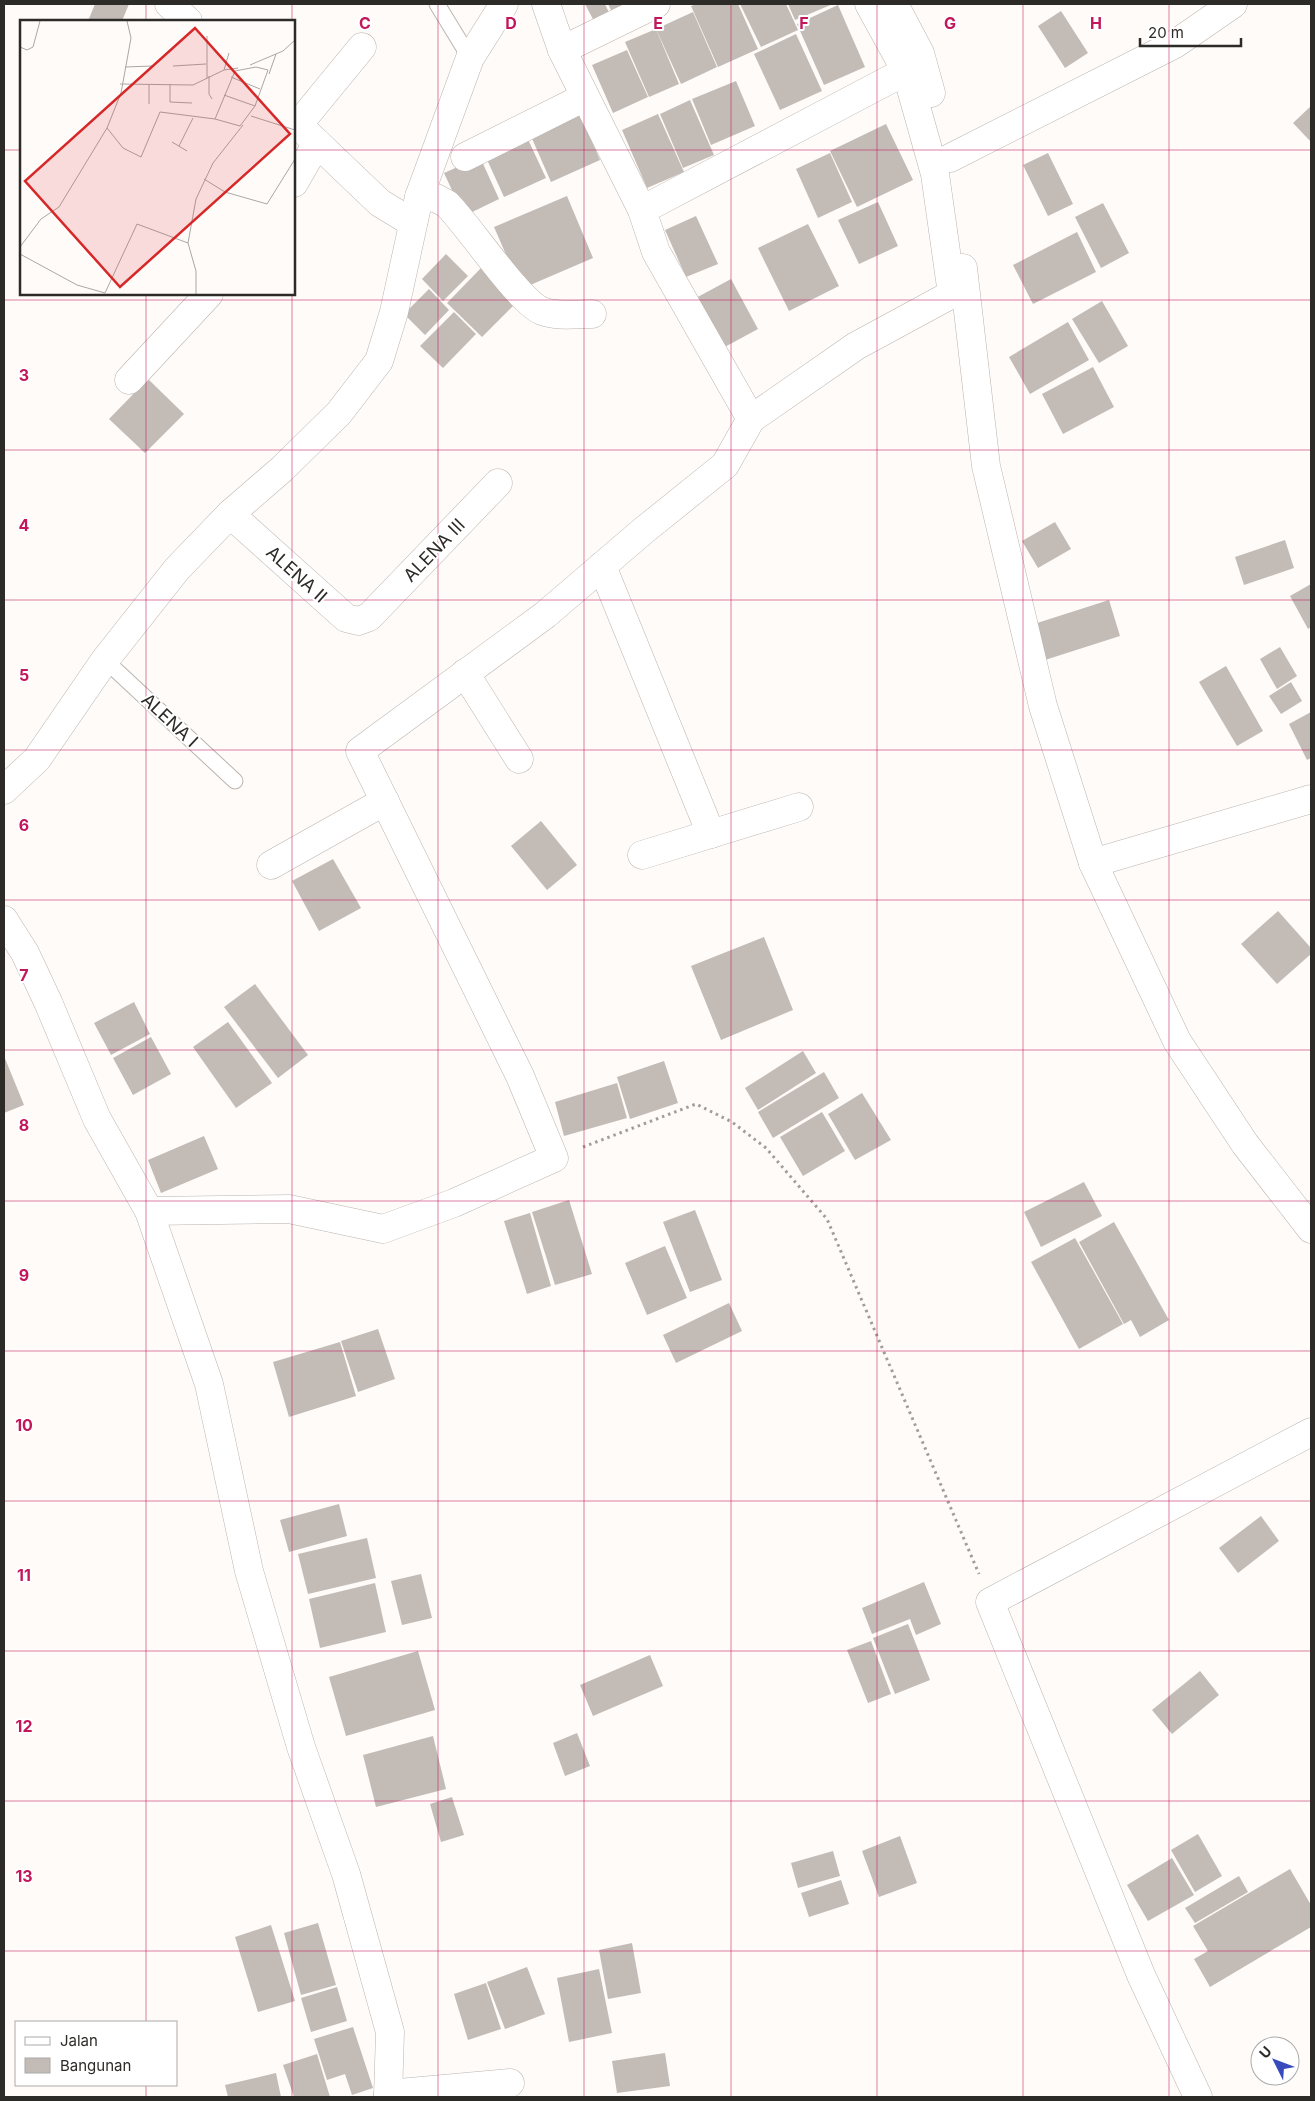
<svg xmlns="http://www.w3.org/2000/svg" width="1315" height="2101" font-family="Inter,sans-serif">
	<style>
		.building { fill: #c3bbb6 }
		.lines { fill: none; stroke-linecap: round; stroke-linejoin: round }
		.service-casing { stroke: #bcb4ae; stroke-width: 17 }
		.minor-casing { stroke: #bcb4ae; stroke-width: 29 }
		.tertiary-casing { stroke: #bcb4ae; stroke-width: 29 }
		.path { stroke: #a09e9b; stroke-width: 3; stroke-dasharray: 2.5 4; stroke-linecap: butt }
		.service { stroke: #fff; stroke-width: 15 }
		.minor { stroke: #fff; stroke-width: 28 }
		.tertiary { stroke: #fff; stroke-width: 28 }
		.grid { fill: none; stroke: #c2185b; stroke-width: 1; stroke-opacity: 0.55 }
		.labels { text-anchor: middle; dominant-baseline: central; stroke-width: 4; stroke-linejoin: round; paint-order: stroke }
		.street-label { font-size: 18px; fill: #2d2b28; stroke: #fff }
		.inset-road { fill: none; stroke: #aaa8a5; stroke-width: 1 }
		.view { fill: #d62828; fill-opacity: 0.15; stroke: #d62828; stroke-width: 2.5 }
		.inset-edge { fill: none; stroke: #2d2b28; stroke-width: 2.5 }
		.grid-label { font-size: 16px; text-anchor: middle; font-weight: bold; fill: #c2185b; stroke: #fff; stroke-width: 4; stroke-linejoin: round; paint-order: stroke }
	</style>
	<rect width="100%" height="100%" fill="#fefbf9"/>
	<g class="building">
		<path d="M95,4H129L122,21H88Z"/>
		<path d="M585,4H605L611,17L595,23Z"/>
		<path d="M608,4H644L615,18Z"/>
		<path d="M697,4H738L758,49L718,67L691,6Z"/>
		<path d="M740,4H786L798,30L761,47Z"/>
		<path d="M788,4H833L795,20Z"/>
		<path d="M838,5L865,67L824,85L797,24Z"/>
		<path d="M1061,11L1088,53L1065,68L1038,26Z"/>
		<path d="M693,12L717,67L681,84L656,29Z"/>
		<path d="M656,29L679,84L649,97L625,42Z"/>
		<path d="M796,34L822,91L780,110L754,54Z"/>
		<path d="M627,50L648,97L613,113L592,65Z"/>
		<path d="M736,81L755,126L711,145L692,99Z"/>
		<path d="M690,100L714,155L683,168L660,114Z"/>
		<path d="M1311,106V142L1293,123Z"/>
		<path d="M579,112L600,160L551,182L530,134Z"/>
		<path d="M658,114L684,172L647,188L622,130Z"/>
		<path d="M886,124L913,180L857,207L830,151Z"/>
		<path d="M525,133L546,178L504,197L484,153Z"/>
		<path d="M830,153L852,202L818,218L796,169Z"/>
		<path d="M1048,153L1073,204L1048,216L1023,165Z"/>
		<path d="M480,157L499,199L464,216L444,173Z"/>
		<path d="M567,196L593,258L521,289L494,227Z"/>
		<path d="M878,202L898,246L859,264L838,220Z"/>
		<path d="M1103,203L1129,253L1101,268L1075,217Z"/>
		<path d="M696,216L718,264L686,277L665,230Z"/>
		<path d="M808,224L839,286L789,311L758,248Z"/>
		<path d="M1077,232L1096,272L1033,304L1013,265Z"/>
		<path d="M446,254L468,276L443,301L422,279Z"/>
		<path d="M482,267L517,302L482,337L447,303Z"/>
		<path d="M731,279L758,329L721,349L694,299Z"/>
		<path d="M429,289L449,310L425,335L404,314Z"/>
		<path d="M1102,301L1128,346L1099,363L1072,319Z"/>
		<path d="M454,312L476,334L443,368L420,346Z"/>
		<path d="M1068,322L1089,360L1030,394L1009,357Z"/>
		<path d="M1093,367L1114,407L1063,434L1042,394Z"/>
		<path d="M148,379L184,414L145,453L109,419Z"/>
		<path d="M1055,522L1071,549L1038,568L1022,541Z"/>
		<path d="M1285,540L1294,568L1244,585L1235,557Z"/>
		<path d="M1311,584V627L1308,629L1290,596Z"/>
		<path d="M1109,600L1120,636L1045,660L1034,624Z"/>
		<path d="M1280,647L1297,676L1277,689L1260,659Z"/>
		<path d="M1226,666L1263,731L1237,746L1199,682Z"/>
		<path d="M1291,682L1302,701L1281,714L1269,696Z"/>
		<path d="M1311,712V758L1307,760L1289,724Z"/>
		<path d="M541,821L577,865L547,890L511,846Z"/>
		<path d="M333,859L361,908L319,931L292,881Z"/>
		<path d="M1278,911L1311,948V954L1277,984L1241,944Z"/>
		<path d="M764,937L793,1010L721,1040L691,966Z"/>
		<path d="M255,984L308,1055L278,1078L224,1007Z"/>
		<path d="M134,1002L150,1034L111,1055L94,1023Z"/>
		<path d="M228,1022L272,1083L236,1108L193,1047Z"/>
		<path d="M151,1037L171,1074L133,1095L113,1058Z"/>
		<path d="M803,1051L816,1073L758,1110L745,1088Z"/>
		<path d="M4,1056L24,1105L4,1113Z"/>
		<path d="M664,1061L678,1103L630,1119L617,1077Z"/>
		<path d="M824,1072L839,1098L773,1138L758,1112Z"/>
		<path d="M617,1083L627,1118L564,1136L555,1102Z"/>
		<path d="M862,1093L891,1140L855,1160L828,1114Z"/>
		<path d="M822,1112L845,1151L803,1176L780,1137Z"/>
		<path d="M204,1136L218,1169L161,1193L148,1160Z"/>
		<path d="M1084,1182L1102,1216L1041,1247L1024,1212Z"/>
		<path d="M569,1200L592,1274L555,1285L532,1212Z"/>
		<path d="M695,1210L722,1280L690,1292L663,1222Z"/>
		<path d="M530,1213L551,1286L527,1294L504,1221Z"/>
		<path d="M1114,1222L1169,1320L1140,1337L1131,1320L1124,1324L1079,1242Z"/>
		<path d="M1075,1238L1123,1324L1079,1349L1031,1262Z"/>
		<path d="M665,1246L687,1298L647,1315L625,1263Z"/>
		<path d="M729,1303L742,1331L676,1363L663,1335Z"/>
		<path d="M378,1329L395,1379L358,1392L341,1341Z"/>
		<path d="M340,1342L356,1396L289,1417L273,1362Z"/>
		<path d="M339,1504L347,1536L289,1552L280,1520Z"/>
		<path d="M1261,1516L1279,1541L1238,1573L1219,1548Z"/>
		<path d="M367,1538L376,1578L308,1594L298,1554Z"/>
		<path d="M421,1574L432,1618L402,1625L391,1581Z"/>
		<path d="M924,1582L941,1624L916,1635L910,1619L872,1634L862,1608Z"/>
		<path d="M375,1583L386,1632L320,1648L309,1599Z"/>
		<path d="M908,1624L930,1680L895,1694L873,1638Z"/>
		<path d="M871,1641L891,1694L868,1703L847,1650Z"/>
		<path d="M418,1651L435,1710L346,1736L329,1677Z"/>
		<path d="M650,1655L663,1686L593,1716L580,1685Z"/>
		<path d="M1200,1671L1219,1695L1172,1734L1152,1710Z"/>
		<path d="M577,1733L590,1766L565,1776L553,1743Z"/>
		<path d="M433,1736L446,1789L376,1807L363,1755Z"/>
		<path d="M452,1797L464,1835L441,1842L430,1804Z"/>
		<path d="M1198,1834L1222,1876L1195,1892L1171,1850Z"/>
		<path d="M900,1836L917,1883L879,1897L862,1851Z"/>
		<path d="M833,1851L840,1876L798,1888L791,1863Z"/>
		<path d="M1172,1858L1194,1895L1148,1921L1127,1885Z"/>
		<path d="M1290,1869L1311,1905V1927L1210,1987L1194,1959L1208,1951L1193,1926Z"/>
		<path d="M1239,1876L1248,1892L1195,1923L1185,1908Z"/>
		<path d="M841,1880L849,1904L809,1917L801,1893Z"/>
		<path d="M318,1923L336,1985L301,1995L284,1933Z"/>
		<path d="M271,1925L295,2001L258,2012L235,1937Z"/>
		<path d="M632,1943L641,1993L608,1999L599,1950Z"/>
		<path d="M527,1967L545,2014L505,2029L487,1982Z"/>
		<path d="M599,1969L612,2033L569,2042L557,1978Z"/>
		<path d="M486,1983L501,2029L468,2040L454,1994Z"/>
		<path d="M337,1987L347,2021L311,2032L301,1998Z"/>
		<path d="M353,2027L373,2088L352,2095L345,2074L327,2080L314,2039Z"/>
		<path d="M665,2053L670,2086L617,2093L612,2061Z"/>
		<path d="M317,2054L330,2097H294L283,2065Z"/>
		<path d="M276,2073L281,2097H228L225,2085Z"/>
	</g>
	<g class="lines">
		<g class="service-casing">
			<g id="service">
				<path d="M437,4L470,58"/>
				<path d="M105,660L235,781"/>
			</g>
		</g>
		<g class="minor-casing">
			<g id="minor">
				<path d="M169,4L188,21"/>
				<path d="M546,4L562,50L642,210L656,252L751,419"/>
				<path d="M894,4L920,53L931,93"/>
				<path d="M562,50L656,4"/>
				<path d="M294,121L380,203L413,223"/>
				<path d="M298,125L362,47"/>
				<path d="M465,157L585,97"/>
				<path d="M950,158L1175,44L1233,4"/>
				<path d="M294,183L317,143"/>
				<path d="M419,197L436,198L447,204C469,226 519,302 542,311C558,317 576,314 592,314"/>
				<path d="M642,210L906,71"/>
				<path d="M963,268L986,466L1043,706L1093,863L1177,1041L1245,1144L1311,1229"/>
				<path d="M129,380L209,294"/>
				<path d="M230,514L346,618L358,621L369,617L498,483"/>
				<path d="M602,566L711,834"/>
				<path d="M465,673L519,759"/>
				<path d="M4,790L37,759L105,660L177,569L230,514L282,469L339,413L379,361L394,312L419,197L470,58L504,4"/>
				<path d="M642,855L799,807"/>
				<path d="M1093,863L1311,799"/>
				<path d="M271,865L385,801"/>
				<path d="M149,1211L289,1209L383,1229L454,1203L554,1158L520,1076L360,751L545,615L643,531L725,465L751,419L856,346L952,294L935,174L906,71L869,4"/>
				<path d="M388,2094L510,2083"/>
				<path d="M1198,2097L1141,1975L990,1602L1311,1432"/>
			</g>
		</g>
		<g class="tertiary-casing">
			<path id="tertiary" d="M4,920L25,953L48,1002L97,1119L149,1211L209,1384L249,1571L301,1747L346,1874L390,2032L388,2097"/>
		</g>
		<path class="path" d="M583,1147L696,1104L732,1122L766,1148L827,1219L979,1574"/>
		<use href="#service" class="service"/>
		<use href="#minor" class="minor"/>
		<use href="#tertiary" class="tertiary"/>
	</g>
	<path class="grid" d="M146,4V21M292,4V21M438,4V2097M584,4V2097M731,4V2097M877,4V2097M1023,4V2097M1169,4V2097M4,150H21M294,150H1311M146,294V2022M292,294V2097M4,300H1311M4,450H1311M4,600H1311M4,750H1311M4,900H1311M4,1050H1311M4,1201H1311M4,1351H1311M4,1501H1311M4,1651H1311M4,1801H1311M4,1951H1311M146,2085V2097"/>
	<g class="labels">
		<g class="street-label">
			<text transform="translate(434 550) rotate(-46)">ALENA III</text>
			<text transform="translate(297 574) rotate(42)">ALENA II</text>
			<text transform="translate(170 720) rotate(43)">ALENA I</text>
		</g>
	</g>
	<g transform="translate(20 20)">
		<rect width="275" height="275" fill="#fefbf9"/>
		<path class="inset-road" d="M0,27L7,30L13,27L20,1M230,45L263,31L275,20M153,46L186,44M105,47L132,46M204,50L209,33M249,54L256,34M189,56V74L192,79M211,57L240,69M187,58V16M100,64L173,65L204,50L218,48M150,64V82L172,83M204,75L235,86M129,84V64M231,96L275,110M87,108L103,128L121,137L140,92L195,99L220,106L235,86L248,50L236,47L215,51L195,99M152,122L167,131M159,126L173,98M184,159L205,172L247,184L275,139M0,227L21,199L39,187L87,108L101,73L111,18L107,1M0,234L57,265L85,273L117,204L168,223M176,274V251L168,223L176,179L193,143L223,105"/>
		<path class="view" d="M175,8L270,114L100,267L5,161Z"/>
		<rect width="275" height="275" class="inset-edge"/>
	</g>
	<g class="grid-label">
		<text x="365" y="29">C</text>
		<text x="511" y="29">D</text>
		<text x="658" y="29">E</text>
		<text x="804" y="29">F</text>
		<text x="950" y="29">G</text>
		<text x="1096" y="29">H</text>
		<text x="24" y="381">3</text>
		<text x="24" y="531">4</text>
		<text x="24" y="681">5</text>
		<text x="24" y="831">6</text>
		<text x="24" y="981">7</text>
		<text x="24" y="1131">8</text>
		<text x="24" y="1281">9</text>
		<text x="24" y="1431">10</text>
		<text x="24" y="1581">11</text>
		<text x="24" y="1732">12</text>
		<text x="24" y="1882">13</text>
	</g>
	<rect width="1315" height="2101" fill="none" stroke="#2d2b28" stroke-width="10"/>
	<rect x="15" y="2021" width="162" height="65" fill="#ffffff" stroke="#abaaa9"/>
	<rect x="25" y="2037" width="25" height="8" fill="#ffffff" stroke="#abaaa9"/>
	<text x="60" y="2046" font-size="15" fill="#2d2b28">Jalan</text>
	<rect x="25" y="2058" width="25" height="15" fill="#c3bbb6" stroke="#abaaa9"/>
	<text x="60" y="2071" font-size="15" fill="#2d2b28">Bangunan</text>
	<g transform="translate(1275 2061) rotate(312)"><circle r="24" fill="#ffffff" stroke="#abaaa9"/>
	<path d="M0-4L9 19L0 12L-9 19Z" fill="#374bbd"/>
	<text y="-8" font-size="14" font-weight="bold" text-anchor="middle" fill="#2d2b28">U</text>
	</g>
	<path d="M1140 38v8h101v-8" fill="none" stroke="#2d2b28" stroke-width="2.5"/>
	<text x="1148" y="38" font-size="15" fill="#2d2b28" stroke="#ffffff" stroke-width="4" paint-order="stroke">20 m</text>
</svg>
